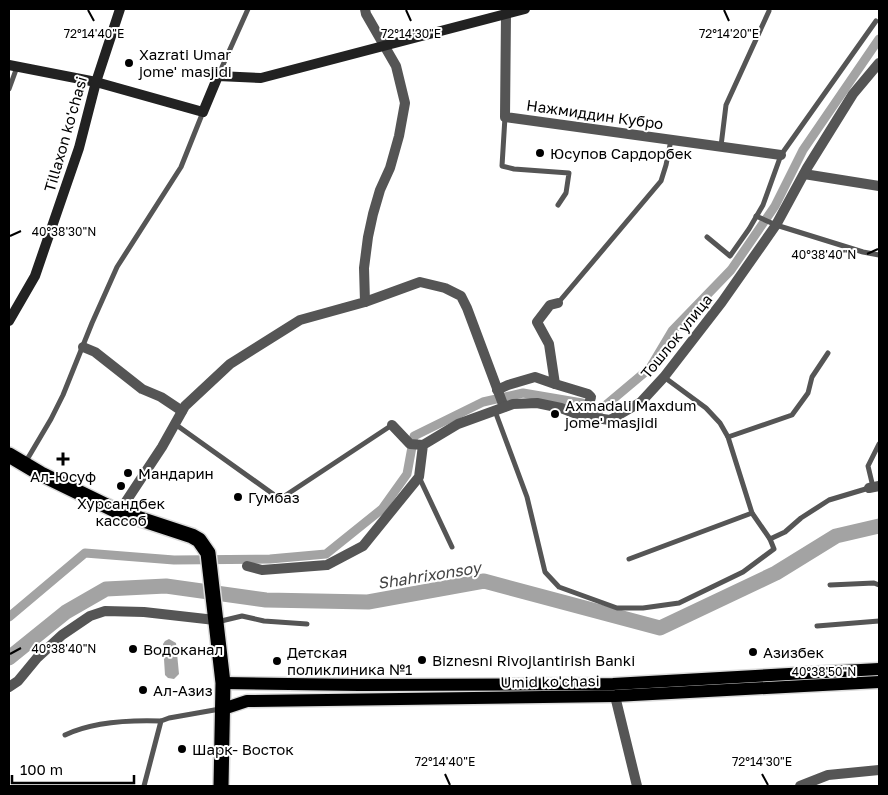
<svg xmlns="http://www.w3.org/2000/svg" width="888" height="795" font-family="'Golos Text',sans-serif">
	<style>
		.water { fill: #a3a3a3 }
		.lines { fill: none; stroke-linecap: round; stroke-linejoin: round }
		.canal { stroke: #a3a3a3; stroke-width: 9 }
		.river { stroke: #a3a3a3; stroke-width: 15 }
		.primary-casing { stroke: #dbdbdb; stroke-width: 15 }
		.highway-casing { stroke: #dbdbdb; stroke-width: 18 }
		.lane { stroke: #555; stroke-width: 5 }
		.street { stroke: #555; stroke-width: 10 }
		.secondary { stroke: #222; stroke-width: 10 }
		.primary { stroke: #000; stroke-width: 12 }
		.highway { stroke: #000; stroke-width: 15 }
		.ticks { fill: none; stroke: #000; stroke-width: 2 }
		.poi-dot { fill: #000; stroke: #fff; stroke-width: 2 }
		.labels { text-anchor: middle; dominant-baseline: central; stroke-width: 4; stroke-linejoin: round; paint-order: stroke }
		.poi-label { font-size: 15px; fill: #000; stroke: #fff; text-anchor: start }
		.street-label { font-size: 15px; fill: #000; stroke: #fff }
		.water-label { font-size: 16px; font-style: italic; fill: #444; stroke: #fff }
		.ticks-label { font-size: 12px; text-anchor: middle; fill: #000; stroke: #fff; stroke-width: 4; stroke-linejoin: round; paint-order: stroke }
	</style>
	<rect width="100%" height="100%" fill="#fff"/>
	<path class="water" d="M169,639L176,643L179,674L174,679L168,678L165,675L163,644L165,641Z"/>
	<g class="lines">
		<path class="canal" d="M9,617L85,553L174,560L270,559L326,554L382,509L407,474L414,436L483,402L523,393L582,403L600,410L650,368L672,331L731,270L775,206L803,150L879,39"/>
		<path class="river" d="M9,658L66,612L106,589L166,586L266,600L368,602L484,581L660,628L776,573L836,536L879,526"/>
		<g class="primary-casing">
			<g id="primary">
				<path d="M223,683L359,685L613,684L879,669"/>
				<path d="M223,709L247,701L615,696L879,682"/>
			</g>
		</g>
		<g class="highway-casing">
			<path id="highway" d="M9,455L41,474L119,512L192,536L199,540L208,553L223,683L221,786"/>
		</g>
		<g class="lane">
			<path d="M218,76L248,9"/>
			<path d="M9,89L17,67"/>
			<path d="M505,117L502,166L514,169L569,173L566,193L558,205"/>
			<path d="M721,146L726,105L769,11"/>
			<path d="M756,216L776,225L863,252L879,255"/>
			<path d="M707,237L730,256L749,229L763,205L781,155L876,21"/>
			<path d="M558,303L661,181L666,165L671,140"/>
			<path d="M664,377L706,408L720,423L728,437L752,513L770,539L785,532L801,518L829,500L869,488"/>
			<path d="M495,411L527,497L545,572L559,587L617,608H643L679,603L743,572L774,549L770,539"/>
			<path d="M175,424L280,499L392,425"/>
			<path d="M728,437L792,415L808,393L812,377L828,353"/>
			<path d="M25,463L51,419L63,395L92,323L117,267L181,167L203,112"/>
			<path d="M419,477L452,547"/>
			<path d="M873,487L868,466L879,444"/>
			<path d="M629,559L752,513"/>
			<path d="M830,585L874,583L879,585"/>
			<path d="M217,622L242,616L264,621L307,624"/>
			<path d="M817,626L879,621"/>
			<path d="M65,735C92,722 131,720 161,721"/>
			<path d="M144,786L161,721L169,718L220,709"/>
		</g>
		<g class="street">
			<path d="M506,14L505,117L781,155"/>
			<path d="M804,174L879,186"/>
			<path d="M365,302L420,282L445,288L461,296L467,308L504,407"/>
			<path d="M83,347L95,352L142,389L161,397L182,411"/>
			<path d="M555,384L588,394L591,397L585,417"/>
			<path d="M497,390L508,385L535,377L555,384L549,344L537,322L550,305L558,303"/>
			<path d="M392,425L410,444L423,445"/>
			<path d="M869,488L879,486"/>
			<path d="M119,512L162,447L185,406L230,364L300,320L365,302L364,268L368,237L373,214L380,190L390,168L399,136L405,103L396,66L366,14L365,9"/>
			<path d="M247,566L262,570L327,565L363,546L419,477L423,445L458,424L513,404L537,403L561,408L582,416L610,420L641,402L664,377L722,302L776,225L807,168L853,94L879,63"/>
			<path d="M9,687L18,681L37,658L62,635L90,616L105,611L144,612L215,620"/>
			<path d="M615,696L637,786"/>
			<path d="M800,786L828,775L879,770"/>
		</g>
		<g class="secondary">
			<path d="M9,65L96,82L203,112L218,76L261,78L525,9"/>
			<path d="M9,321L35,276L79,148L96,82L120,9"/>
		</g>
		<use href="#primary" class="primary"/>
		<use href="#highway" class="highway"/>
	</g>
	<path class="ticks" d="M88,10L94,21M406,10L411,21M724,10L729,21M10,236L21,231M867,254L878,249M10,654L21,648M867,671L878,666M445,774L450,785M762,774L768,785"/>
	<g class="poi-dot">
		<circle cx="129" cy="63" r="5"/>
		<circle cx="540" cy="153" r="5"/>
		<circle cx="555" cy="414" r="5"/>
		<path d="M60.5 451.5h5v5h5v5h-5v5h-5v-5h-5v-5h5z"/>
		<circle cx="128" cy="473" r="5"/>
		<circle cx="121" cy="486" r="5"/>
		<circle cx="238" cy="497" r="5"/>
		<circle cx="133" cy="649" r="5"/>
		<circle cx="753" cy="652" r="5"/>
		<circle cx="422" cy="660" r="5"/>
		<circle cx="277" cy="661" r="5"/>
		<circle cx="143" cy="690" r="5"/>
		<circle cx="182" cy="749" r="5"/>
	</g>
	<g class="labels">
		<g class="poi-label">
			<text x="139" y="54">Xazrati Umar<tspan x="139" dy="17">jome' masjidi</tspan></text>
			<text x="550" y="153">Юсупов Сардорбек</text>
			<text x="565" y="405">Axmadali Maxdum<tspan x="565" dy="17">jome' masjidi</tspan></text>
			<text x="138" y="473">Мандарин</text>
			<text x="63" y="476" text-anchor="middle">Ал-Юсуф</text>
			<text x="248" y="497">Гумбаз</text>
			<text x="121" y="503" text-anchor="middle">Хурсандбек<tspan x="121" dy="17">кассоб</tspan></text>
			<text x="143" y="649">Водоканал</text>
			<text x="287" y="652">Детская<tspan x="287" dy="17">поликлиника №1</tspan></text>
			<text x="763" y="652">Азизбек</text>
			<text x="432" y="660">Biznesni Rivojlantirish Banki</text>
			<text x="153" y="690">Ал-Азиз</text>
			<text x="192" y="749">Шарк- Восток</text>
		</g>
		<g class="street-label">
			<text transform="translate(595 114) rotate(8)">Нажмиддин Кубро</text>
			<text transform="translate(65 134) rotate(-74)">Tillaxon ko'chasi</text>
			<text transform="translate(676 336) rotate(-51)">Тошлок улица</text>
			<text transform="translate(550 681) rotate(-1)">Umid ko'chasi</text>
		</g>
		<g class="water-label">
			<text transform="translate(429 575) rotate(-9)">Shahrixonsoy</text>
		</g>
	</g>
	<g class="ticks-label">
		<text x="94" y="38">72°14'40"E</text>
		<text x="411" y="38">72°14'30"E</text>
		<text x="729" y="38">72°14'20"E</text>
		<text x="64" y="236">40°38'30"N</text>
		<text x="824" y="259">40°38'40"N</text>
		<text x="64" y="653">40°38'40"N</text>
		<text x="824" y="676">40°38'50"N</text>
		<text x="445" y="766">72°14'40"E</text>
		<text x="762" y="766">72°14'30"E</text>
	</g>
	<rect width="888" height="795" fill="none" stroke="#000000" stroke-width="20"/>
	<path d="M12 775v8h122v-8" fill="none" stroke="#000000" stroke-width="2.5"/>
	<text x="20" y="775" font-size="15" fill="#000000" stroke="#ffffff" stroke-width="4" paint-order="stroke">100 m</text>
</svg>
